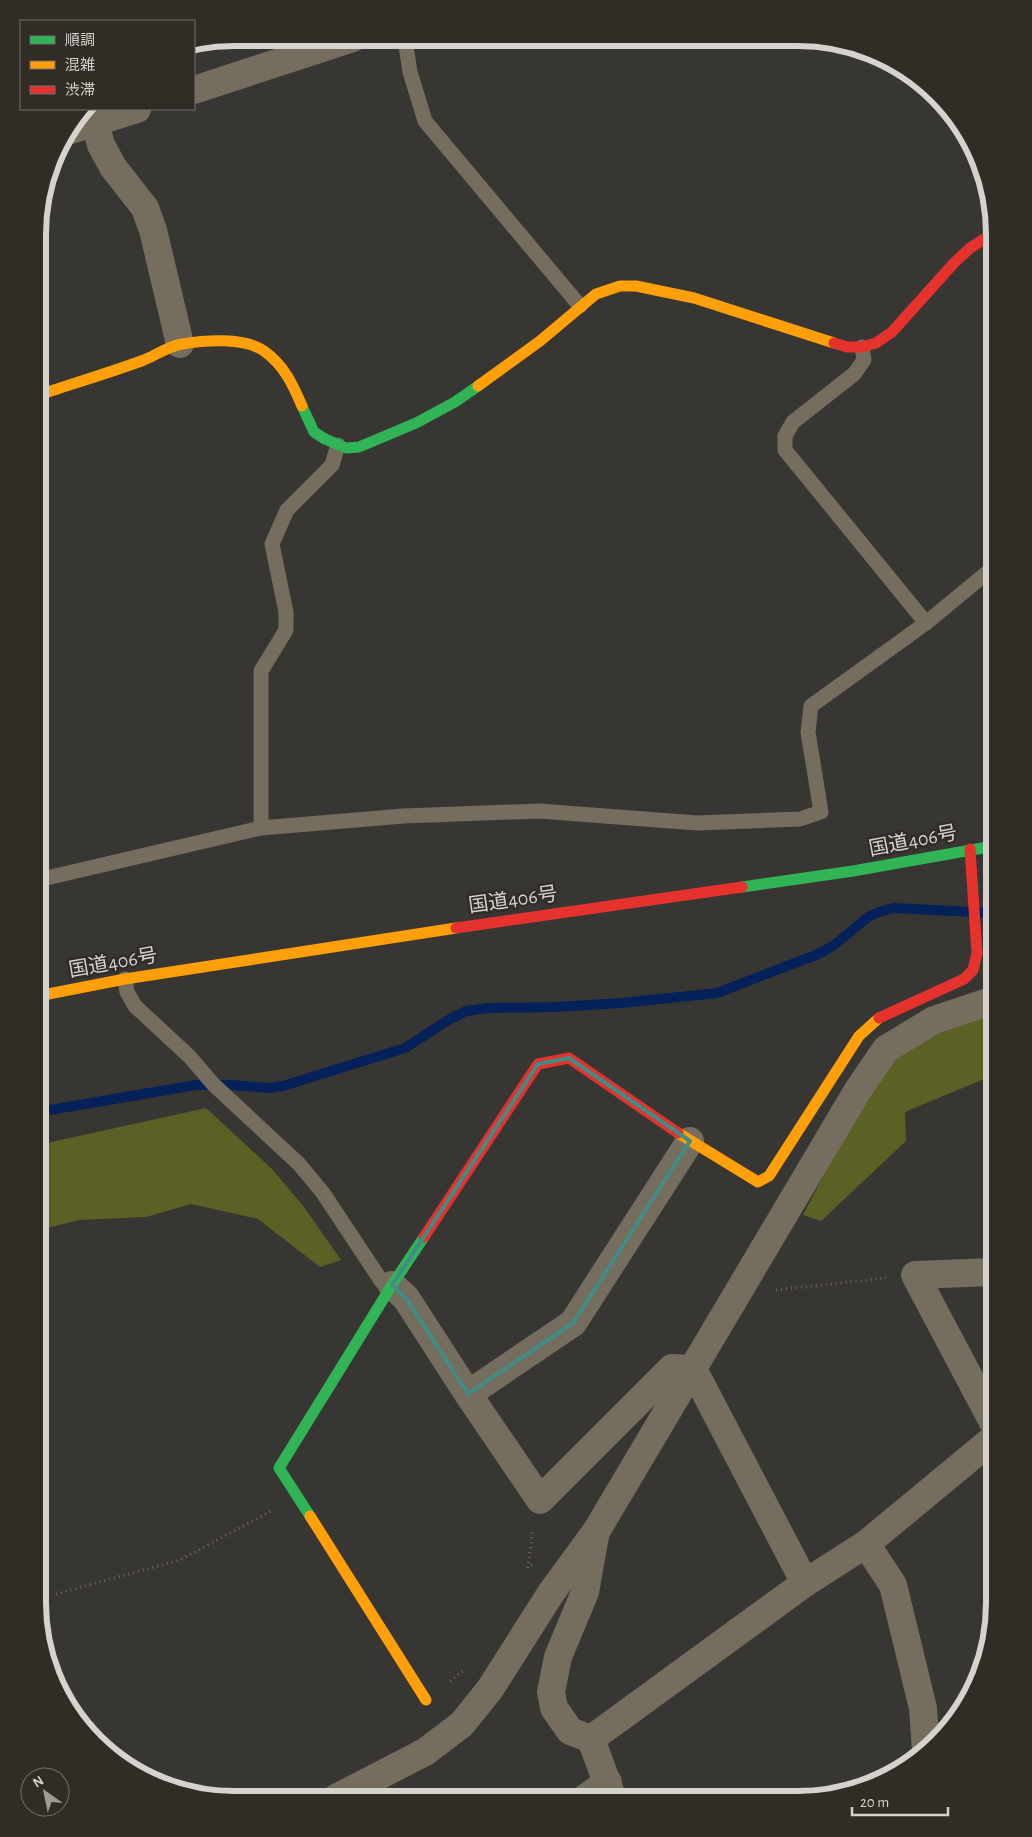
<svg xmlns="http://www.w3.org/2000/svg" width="1032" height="1837" font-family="'Alegreya Sans','Noto Sans JP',sans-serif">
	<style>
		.green { fill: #5b6025 }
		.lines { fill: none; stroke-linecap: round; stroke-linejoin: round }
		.stream { stroke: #052159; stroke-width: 10 }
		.path { stroke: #6e685e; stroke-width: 3; stroke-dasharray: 1 4; stroke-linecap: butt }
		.lane { stroke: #756d5d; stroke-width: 15 }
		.street { stroke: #756d5d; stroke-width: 28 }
		.fast { stroke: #30b455; stroke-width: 11 }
		.slow { stroke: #ff9f0a; stroke-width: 11 }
		.jam { stroke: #e5322d; stroke-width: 11 }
		.marked { fill: none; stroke: #418d86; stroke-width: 4; stroke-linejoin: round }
		.labels { text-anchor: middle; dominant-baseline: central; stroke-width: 5; stroke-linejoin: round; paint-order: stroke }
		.street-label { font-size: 20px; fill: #d6d3cf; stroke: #312c26 }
		.rim { fill: none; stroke: #d6d3cf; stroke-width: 6 }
	</style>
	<rect width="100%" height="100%" fill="#383633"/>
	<g class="green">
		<path d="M994,1007V1076L984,1079L905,1112L906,1141L821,1221L803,1215L879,1070L920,1032Z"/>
		<path d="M206,1108L272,1169L304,1207L341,1260L320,1267L258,1219L191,1204L146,1217L80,1220L38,1230V1145Z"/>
	</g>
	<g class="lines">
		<path class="stream" d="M38,1112L196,1085H232L269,1088L283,1086L405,1048L450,1019L466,1011L488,1008L555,1007L622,1003L717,993L816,955L833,946L868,917L879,912L893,908L994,913"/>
		<g class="path">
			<path d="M776,1290L886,1278"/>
			<path d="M532,1565L528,1568L533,1529"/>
			<path d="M56,1594L180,1560L271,1511"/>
			<path d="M450,1681L463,1671"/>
		</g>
		<g class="lane">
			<path d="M405,39L410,72L425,121L580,306"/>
			<path d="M862,347L864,360L854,374L793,422L785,436V450L926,623"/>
			<path d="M261,828V671L286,630V612L272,544L287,510L332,465L338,445"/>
			<path d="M38,880L261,828L403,816L539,811L697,823L800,819L821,812L808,732L811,706L926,623L994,567"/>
			<path d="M125,979L127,992L135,1006L190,1057L213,1084L299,1164L323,1193L382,1282L392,1285"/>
		</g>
		<g class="street">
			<path d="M194,90L353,38"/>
			<path d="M95,122L101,145L113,167L145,208L153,230L180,344"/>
			<path d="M71,130L137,109"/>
			<path d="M392,1285L406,1298L468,1394L540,1500L672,1368L693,1369L805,1583"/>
			<path d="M468,1394L573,1323L690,1141"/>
			<path d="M994,1424L915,1275L994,1272"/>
			<path d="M595,1536L585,1592L558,1657L551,1692L554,1708L570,1731L591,1739L613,1799"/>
			<path d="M866,1544L893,1585L923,1708L926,1751"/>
			<path d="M591,1739L805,1583L866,1544L994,1438"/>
			<path d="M336,1798L425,1752L462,1724L490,1689L551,1593L597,1530L858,1090L886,1049L934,1020L994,1000"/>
			<path d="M584,1799L608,1782"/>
		</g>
		<g class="fast">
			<path d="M302,406L314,432L325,439L346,448L359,447L416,423L455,402L478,386"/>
			<path d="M742,887L853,871L994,846"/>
			<path d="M310,1516L279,1468L392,1285L424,1237"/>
		</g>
		<g class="slow">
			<path d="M478,386L540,341L596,294L620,286H636L694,298L834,343"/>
			<path d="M39,395C74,383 109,373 144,360C156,355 169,346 182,344C205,340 244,337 264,351C284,365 293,385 302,406"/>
			<path d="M38,996L125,979L456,928"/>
			<path d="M678,1133L758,1182L769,1176L859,1036L879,1018"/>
			<path d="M310,1516L426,1700"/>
		</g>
		<g class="jam">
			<path d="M834,343L847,347H862L876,343L892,332L954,263L970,248L994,233"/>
			<path d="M456,928L742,887"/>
			<path d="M879,1018L964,979L973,970L977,953L970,849"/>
			<path d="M424,1237L538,1064L569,1058L678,1133"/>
		</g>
	</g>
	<path class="marked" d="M569,1058L690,1141L573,1323L468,1394L406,1298L392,1285L538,1064Z"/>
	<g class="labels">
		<g class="street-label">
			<text transform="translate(913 841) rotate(-11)">国道406号</text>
			<text transform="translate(513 900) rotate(-8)">国道406号</text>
			<text transform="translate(113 963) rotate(-10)">国道406号</text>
		</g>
	</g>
	<path d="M0 0H1032V1837H0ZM234 46H798A188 188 0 0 1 986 234V1603A188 188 0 0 1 798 1791H234A188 188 0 0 1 46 1603V234A188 188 0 0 1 234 46Z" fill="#312c26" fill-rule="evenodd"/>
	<path class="rim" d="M234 46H798A188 188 0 0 1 986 234V1603A188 188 0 0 1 798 1791H234A188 188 0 0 1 46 1603V234A188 188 0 0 1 234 46Z"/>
	<rect x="20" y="20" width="175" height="90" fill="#312c26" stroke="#736f6a"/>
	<rect x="30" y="36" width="25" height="8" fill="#30b455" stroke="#736f6a"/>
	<text x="65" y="45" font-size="15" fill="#d6d3cf">順調</text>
	<rect x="30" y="61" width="25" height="8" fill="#ff9f0a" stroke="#736f6a"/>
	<text x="65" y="70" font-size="15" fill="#d6d3cf">混雑</text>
	<rect x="30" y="86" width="25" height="8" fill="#e5322d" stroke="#736f6a"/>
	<text x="65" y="95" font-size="15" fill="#d6d3cf">渋滞</text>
	<g transform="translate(45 1792) rotate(327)"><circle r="24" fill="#312c26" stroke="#736f6a"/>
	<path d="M0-4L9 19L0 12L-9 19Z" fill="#9f9c98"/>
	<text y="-8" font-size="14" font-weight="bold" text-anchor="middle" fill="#d6d3cf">N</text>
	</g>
	<path d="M852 1807v8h96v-8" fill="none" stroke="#d6d3cf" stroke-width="2.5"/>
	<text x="860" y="1807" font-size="15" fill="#d6d3cf" stroke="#312c26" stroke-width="4" paint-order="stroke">20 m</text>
</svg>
